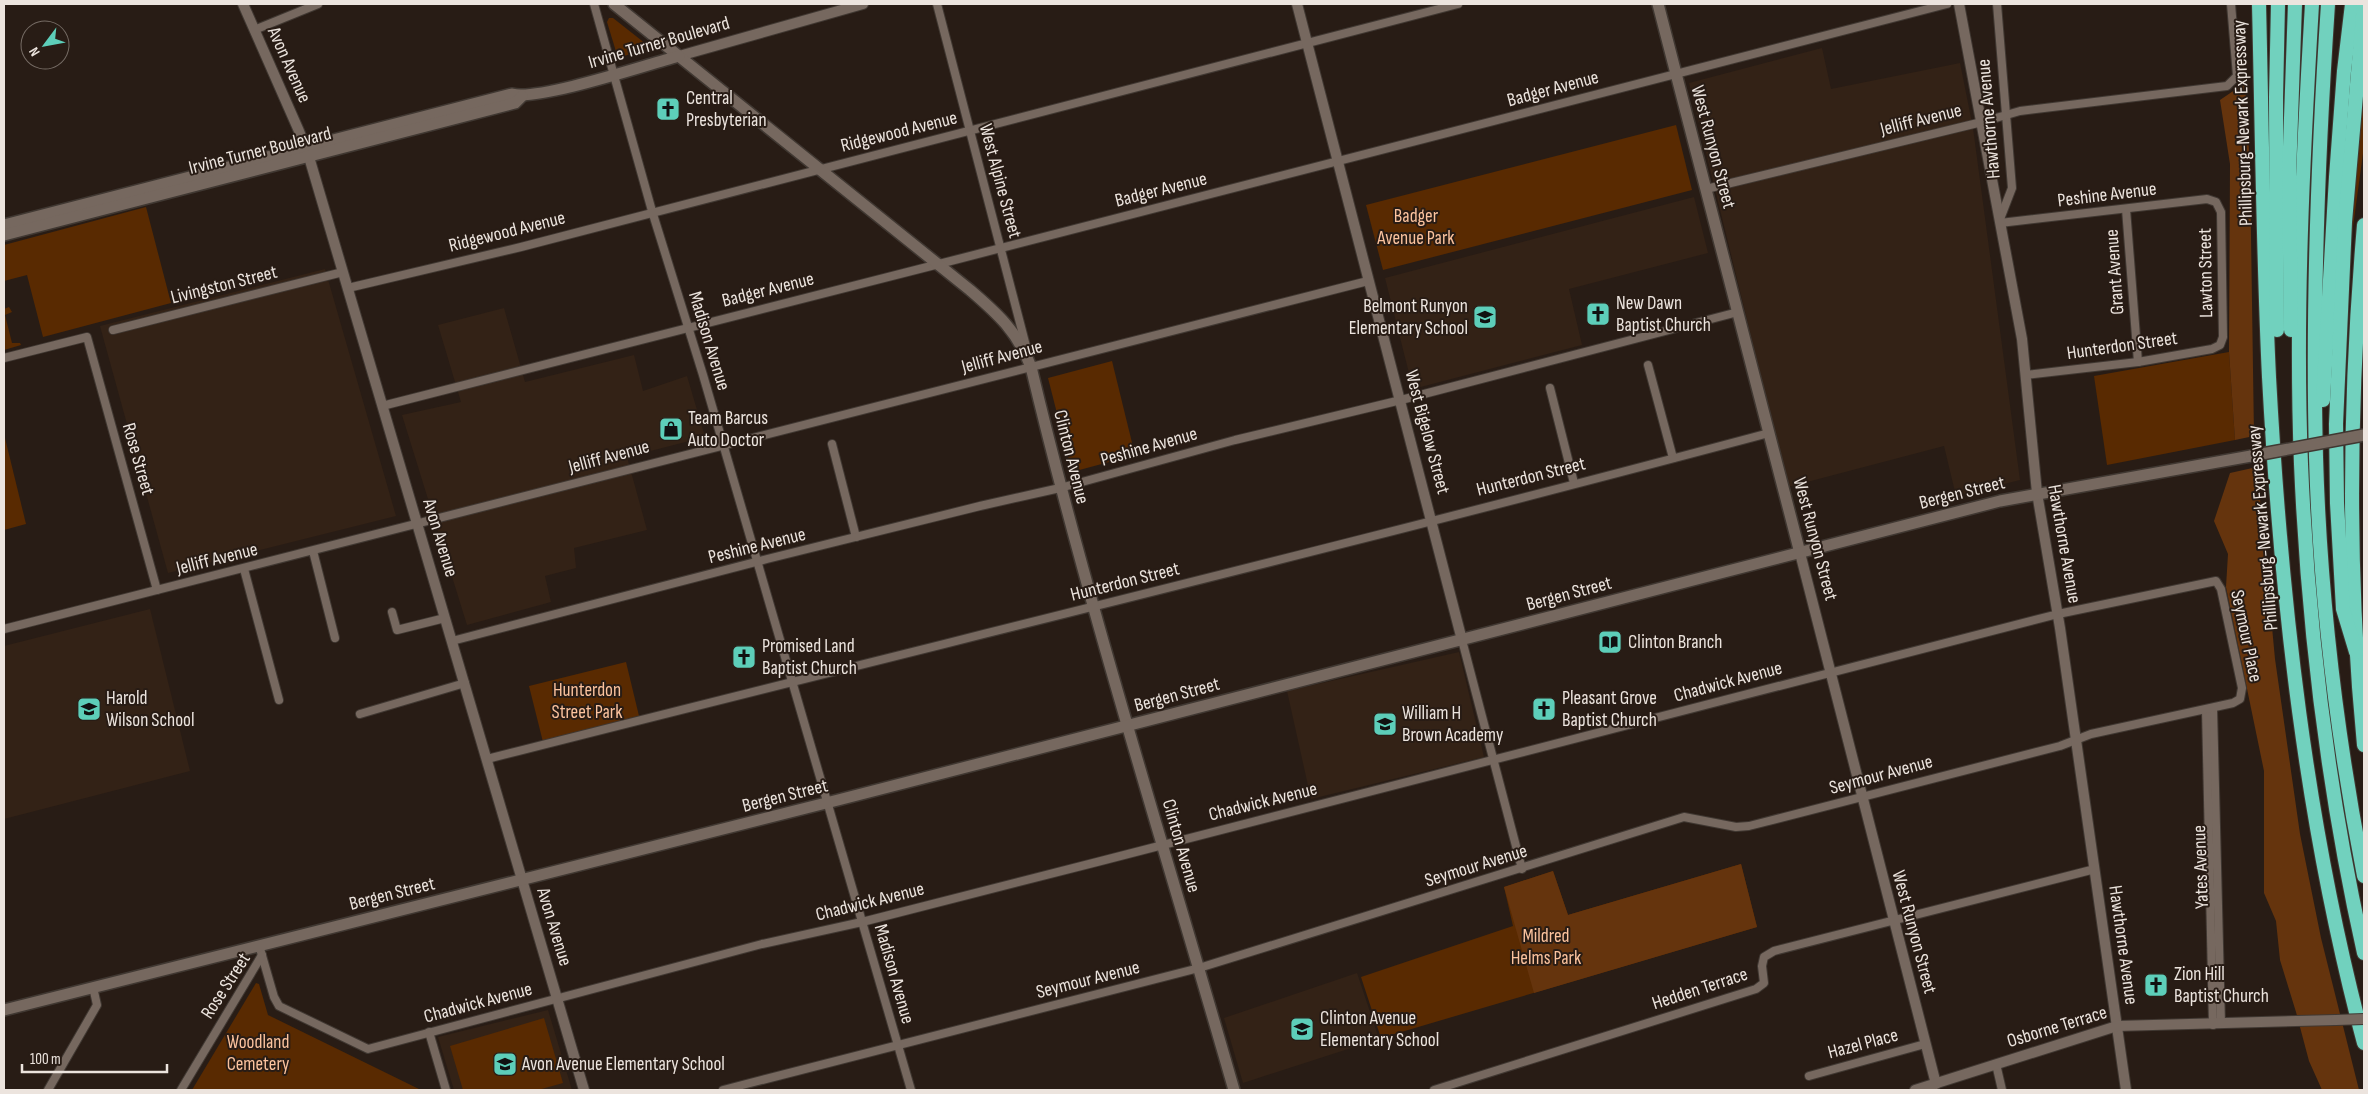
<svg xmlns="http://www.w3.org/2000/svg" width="2368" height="1094" font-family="'Sofia Sans Condensed',sans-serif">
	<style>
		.built { fill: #332216 }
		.green { fill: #592a01 }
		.forest { fill: #65340d }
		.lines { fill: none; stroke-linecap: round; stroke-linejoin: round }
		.minor-casing { stroke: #403832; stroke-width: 10 }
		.tertiary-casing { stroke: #403832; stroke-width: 12 }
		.secondary-casing { stroke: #403832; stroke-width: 14 }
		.motorway-casing { stroke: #403832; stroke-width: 16 }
		.minor { stroke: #76685f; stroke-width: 8 }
		.tertiary { stroke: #76685f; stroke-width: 10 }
		.secondary { stroke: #76685f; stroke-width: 11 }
		.motorway { stroke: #71d1be; stroke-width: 14 }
		.tertiary-bridge-casing { stroke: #403832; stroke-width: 12; stroke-linecap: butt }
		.secondary-bridge-casing { stroke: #403832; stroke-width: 14; stroke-linecap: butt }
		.tertiary-bridge { stroke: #76685f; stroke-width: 10 }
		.secondary-bridge { stroke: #76685f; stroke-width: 11 }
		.labels { text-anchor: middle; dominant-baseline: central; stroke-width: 4; stroke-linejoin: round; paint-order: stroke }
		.street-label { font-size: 19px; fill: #ece4de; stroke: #281c15 }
		.poi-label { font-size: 19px; fill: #ece4de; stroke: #281c15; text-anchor: start }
		.park-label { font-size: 19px; fill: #fcc39e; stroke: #281c15 }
	</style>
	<rect width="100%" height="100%" fill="#281c15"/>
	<g class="built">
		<path d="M1822,48L1831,89L1960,63L1973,128L2020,480L1956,496L1944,446L1788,487L1689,83Z"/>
		<path d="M1694,197L1708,253L1569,289L1582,345L1413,389L1385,278Z"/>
		<path d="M325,269L396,516L168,573L100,326Z"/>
		<path d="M504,308L525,382L634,355L643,391L687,376L705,437L627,457L647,530L574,548L576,568L545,576L551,602L467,625L402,415L461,402L438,325Z"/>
		<path d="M150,609L190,771L4,819V646Z"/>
		<path d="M1459,652L1484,757L1311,799L1287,691Z"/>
		<path d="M1357,973L1379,1039L1243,1083L1224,1018Z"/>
		<path d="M548,1010L572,1090H454L438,1037Z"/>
	</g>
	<g class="green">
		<path d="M609,18H613L646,44V49L618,58L607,22Z"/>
		<path d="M2364,61V146L2352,234L2355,162Z"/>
		<path d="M1676,125L1692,190L1383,270L1366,205Z"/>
		<path d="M146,207L171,303L43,337L27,275L4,281V245Z"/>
		<path d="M9,307L12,312L5,315L12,343H20L21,345L4,350V309Z"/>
		<path d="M2229,352L2235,440L2107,465L2094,376Z"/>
		<path d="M1112,361L1135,455L1072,472L1048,378Z"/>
		<path d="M4,434L26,524L4,530Z"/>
		<path d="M626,662L639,716L543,742L529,686Z"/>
		<path d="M1741,864L1757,927L1381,1038L1361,977L1513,926L1504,887L1553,871L1568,915Z"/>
		<path d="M256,983L259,984L268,1015L421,1090H192Z"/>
		<path d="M544,1018L563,1083L538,1090H463L450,1046Z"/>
	</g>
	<g class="forest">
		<path d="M2245,83L2250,168L2254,436L2235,440L2229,352L2230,164L2220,100Z"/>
		<path d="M2257,467L2275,659L2300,834L2321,938L2359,1090H2322L2309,1061L2296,1012L2280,960L2276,921L2264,893V771L2226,587L2228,554L2214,521L2230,473Z"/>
		<path d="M1741,864L1757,927L1534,993L1504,887L1553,871L1568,915Z"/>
	</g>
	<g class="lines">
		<g class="minor-casing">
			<g id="minor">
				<path d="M594,4L652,211L703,375L911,1090"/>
				<path d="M937,4L1027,350"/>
				<path d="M1997,4L2012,188L2000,219"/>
				<path d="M254,30L318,4"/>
				<path d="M1706,189L1982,122L2020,111L2227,86L2237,76L2231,4"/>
				<path d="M2126,209L2138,362"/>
				<path d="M2000,223L2207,199L2216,202L2221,212L2223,337L2220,345L2212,349L2138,362L2026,375"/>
				<path d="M348,288L521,247L1458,4"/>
				<path d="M113,330L343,272"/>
				<path d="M4,358L87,337L157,590"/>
				<path d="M1648,365L1673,458"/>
				<path d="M1550,388L1574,483"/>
				<path d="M382,406L939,264L1947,4"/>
				<path d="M832,444L856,537"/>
				<path d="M313,551L335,638"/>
				<path d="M244,569L279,700"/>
				<path d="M392,612L397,630L445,618"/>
				<path d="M4,629L1368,281"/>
				<path d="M1462,640L1522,869"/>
				<path d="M452,641L767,559L980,506L1060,488L1235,440L1401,400L1738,312"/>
				<path d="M2213,708L2221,1024"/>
				<path d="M2206,710L2213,1025"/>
				<path d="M360,714L465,683"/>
				<path d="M487,759C914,650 1343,547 1769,433"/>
				<path d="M259,945L274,997L279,1006L368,1049L762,944L862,922L1097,862L2058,614L2216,581L2221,589L2242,688L2240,699L2233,703L2091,734L2060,746L1749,826L1736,827L1684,817L1199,968L723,1090"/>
				<path d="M429,1032L446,1090"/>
				<path d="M1996,1064L2002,1090"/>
				<path d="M1809,1076L1925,1044"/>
				<path d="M48,1090L97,1005L93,987"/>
				<path d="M181,1090L262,955"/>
				<path d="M1434,1090L1756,989L1764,983L1762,966L1764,957L1774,951L2095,869"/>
			</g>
		</g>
		<g class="tertiary-casing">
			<g id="tertiary">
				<path d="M243,4L299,131L309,157L584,1090"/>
				<path d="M1297,4L1462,640"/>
				<path d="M1959,4L2022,339L2037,493L2060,628L2126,1090"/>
				<path d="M679,56L863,4"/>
				<path d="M1800,553L1936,1084"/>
				<path d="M1915,1090L2117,1026L2336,1020"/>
			</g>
		</g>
		<g class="secondary-casing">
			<g id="secondary">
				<path d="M614,4L970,290C998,314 1017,331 1031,367C1089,610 1165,849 1234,1090"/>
				<path d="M1658,4L1800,553"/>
				<path d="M4,225L512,94C539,101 646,65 679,56"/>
				<path d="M4,235L515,103L522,96"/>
				<path d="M4,1010L838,800L2000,501L2251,456"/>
			</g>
		</g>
		<g class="motorway-casing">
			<g id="motorway">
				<path d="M2259,4C2262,128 2263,253 2269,377C2281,601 2306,826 2364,1043"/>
				<path d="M2312,4C2303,157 2295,311 2301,464C2308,629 2328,792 2364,953"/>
				<path d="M2328,4C2318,154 2312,306 2316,457C2320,597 2337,738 2364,876"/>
				<path d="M2364,225C2349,398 2347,572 2364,745"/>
				<path d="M2277,330L2276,97L2278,4"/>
				<path d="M2291,330L2289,175L2295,4"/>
				<path d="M2323,400L2336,177L2344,71L2352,4"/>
				<path d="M2356,652L2343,609L2337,503L2336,424L2345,222L2364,4"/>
			</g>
		</g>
		<use href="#minor" class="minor"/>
		<use href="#tertiary" class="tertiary"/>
		<use href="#secondary" class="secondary"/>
		<use href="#motorway" class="motorway"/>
		<g class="tertiary-bridge-casing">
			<path id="tertiary-bridge" d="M2336,1020L2364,1019"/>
		</g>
		<g class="secondary-bridge-casing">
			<path id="secondary-bridge" d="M2251,456L2364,435"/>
		</g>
		<use href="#tertiary-bridge" class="tertiary-bridge"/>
		<use href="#secondary-bridge" class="secondary-bridge"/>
	</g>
	<defs>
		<g id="church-square" transform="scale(1.25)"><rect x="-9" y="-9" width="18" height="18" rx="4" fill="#5dceb9" stroke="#281c15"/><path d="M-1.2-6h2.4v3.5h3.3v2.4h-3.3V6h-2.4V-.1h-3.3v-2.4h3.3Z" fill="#111"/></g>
		<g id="school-square" transform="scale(1.25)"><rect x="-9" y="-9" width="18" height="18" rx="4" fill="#5dceb9" stroke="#281c15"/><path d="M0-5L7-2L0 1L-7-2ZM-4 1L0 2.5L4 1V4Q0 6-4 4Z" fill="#111"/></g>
		<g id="shop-square" transform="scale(1.25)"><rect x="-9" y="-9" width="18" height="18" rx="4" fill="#5dceb9" stroke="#281c15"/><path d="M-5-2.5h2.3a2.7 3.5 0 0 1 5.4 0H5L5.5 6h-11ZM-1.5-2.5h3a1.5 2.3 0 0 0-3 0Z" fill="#111"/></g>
		<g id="library-square" transform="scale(1.25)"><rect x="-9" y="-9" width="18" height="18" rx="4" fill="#5dceb9" stroke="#281c15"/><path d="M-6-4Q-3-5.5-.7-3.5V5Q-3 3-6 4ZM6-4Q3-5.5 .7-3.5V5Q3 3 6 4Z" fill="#111"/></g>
	</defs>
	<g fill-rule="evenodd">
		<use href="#church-square" x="668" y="109"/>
		<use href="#church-square" x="1598" y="314"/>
		<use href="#school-square" x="1485" y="317"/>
		<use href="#shop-square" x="671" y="429"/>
		<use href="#library-square" x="1610" y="642"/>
		<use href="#church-square" x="744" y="657"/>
		<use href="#school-square" x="89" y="709"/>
		<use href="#church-square" x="1544" y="709"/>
		<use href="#school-square" x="1385" y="724"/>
		<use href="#church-square" x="2156" y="985"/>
		<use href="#school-square" x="1302" y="1029"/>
		<use href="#school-square" x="505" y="1064"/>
	</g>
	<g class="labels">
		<g class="street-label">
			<text transform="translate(659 43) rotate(-16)">Irvine Turner Boulevard</text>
			<text transform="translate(289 65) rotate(66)">Avon Avenue</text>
			<text transform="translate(1553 89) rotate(-15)">Badger Avenue</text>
			<text transform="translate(1989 119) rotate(-95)">Hawthorne Avenue</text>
			<text transform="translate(1921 120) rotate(-14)">Jelliff Avenue</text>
			<text transform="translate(2243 123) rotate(-92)">Phillipsburg-Newark Expressway</text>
			<text transform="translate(899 132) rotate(-14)">Ridgewood Avenue</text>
			<text transform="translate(1713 147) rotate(75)">West Runyon Street</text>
			<text transform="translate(260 151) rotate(-14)">Irvine Turner Boulevard</text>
			<text transform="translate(1000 181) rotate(75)">West Alpine Street</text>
			<text transform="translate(1161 190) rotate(-14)">Badger Avenue</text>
			<text transform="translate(2107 195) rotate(-7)">Peshine Avenue</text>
			<text transform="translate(507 232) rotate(-14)">Ridgewood Avenue</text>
			<text transform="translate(2115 272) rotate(-94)">Grant Avenue</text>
			<text transform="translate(2206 273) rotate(-91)">Lawton Street</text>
			<text transform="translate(224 285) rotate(-14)">Livingston Street</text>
			<text transform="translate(768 290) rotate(-14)">Badger Avenue</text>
			<text transform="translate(709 341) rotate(73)">Madison Avenue</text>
			<text transform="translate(2122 346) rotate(-8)">Hunterdon Street</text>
			<text transform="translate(1002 357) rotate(-15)">Jelliff Avenue</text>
			<text transform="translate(1427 432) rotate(75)">West Bigelow Street</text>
			<text transform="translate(1149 447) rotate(-16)">Peshine Avenue</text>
			<text transform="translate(609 457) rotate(-15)">Jelliff Avenue</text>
			<text transform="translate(1071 457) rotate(76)">Clinton Avenue</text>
			<text transform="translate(138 459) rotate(74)">Rose Street</text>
			<text transform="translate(1531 477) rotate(-14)">Hunterdon Street</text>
			<text transform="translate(1962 493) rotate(-14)">Bergen Street</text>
			<text transform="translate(2263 528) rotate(-95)">Phillipsburg-Newark Expressway</text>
			<text transform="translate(440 538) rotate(73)">Avon Avenue</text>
			<text transform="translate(1815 539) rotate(75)">West Runyon Street</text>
			<text transform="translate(2064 544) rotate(80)">Hawthorne Avenue</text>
			<text transform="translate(757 546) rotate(-14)">Peshine Avenue</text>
			<text transform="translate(217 559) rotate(-14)">Jelliff Avenue</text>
			<text transform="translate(1125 582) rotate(-14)">Hunterdon Street</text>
			<text transform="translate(1569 594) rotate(-15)">Bergen Street</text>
			<text transform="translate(2246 636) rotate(78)">Seymour Place</text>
			<text transform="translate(1728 682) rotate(-15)">Chadwick Avenue</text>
			<text transform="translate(1177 695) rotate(-15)">Bergen Street</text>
			<text transform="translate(1881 775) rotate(-15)">Seymour Avenue</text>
			<text transform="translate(785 796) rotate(-14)">Bergen Street</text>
			<text transform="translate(1263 802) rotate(-14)">Chadwick Avenue</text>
			<text transform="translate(1181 846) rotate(74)">Clinton Avenue</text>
			<text transform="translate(1476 866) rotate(-17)">Seymour Avenue</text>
			<text transform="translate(2201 867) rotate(-92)">Yates Avenue</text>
			<text transform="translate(392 894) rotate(-14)">Bergen Street</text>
			<text transform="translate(870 902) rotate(-14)">Chadwick Avenue</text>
			<text transform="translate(554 927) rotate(73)">Avon Avenue</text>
			<text transform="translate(1914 932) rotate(75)">West Runyon Street</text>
			<text transform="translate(2123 945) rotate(82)">Hawthorne Avenue</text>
			<text transform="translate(894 974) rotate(74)">Madison Avenue</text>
			<text transform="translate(1088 980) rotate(-14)">Seymour Avenue</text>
			<text transform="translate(226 986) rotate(-57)">Rose Street</text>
			<text transform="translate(1700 989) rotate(-18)">Hedden Terrace</text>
			<text transform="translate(478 1003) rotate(-15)">Chadwick Avenue</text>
			<text transform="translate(2057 1027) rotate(-17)">Osborne Terrace</text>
			<text transform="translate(1863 1044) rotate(-15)">Hazel Place</text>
		</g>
		<g class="poi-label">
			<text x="686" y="98">Central<tspan x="686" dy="22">Presbyterian</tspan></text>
			<text x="1616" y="303">New Dawn<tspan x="1616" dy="22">Baptist Church</tspan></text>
			<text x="1468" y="306" text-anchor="end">Belmont Runyon<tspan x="1468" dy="22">Elementary School</tspan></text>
			<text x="688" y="418">Team Barcus<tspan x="688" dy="22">Auto Doctor</tspan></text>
			<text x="1628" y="642">Clinton Branch</text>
			<text x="762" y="646">Promised Land<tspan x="762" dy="22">Baptist Church</tspan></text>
			<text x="106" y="698">Harold<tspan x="106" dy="22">Wilson School</tspan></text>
			<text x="1562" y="698">Pleasant Grove<tspan x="1562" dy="22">Baptist Church</tspan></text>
			<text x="1402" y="713">William H<tspan x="1402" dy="22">Brown Academy</tspan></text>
			<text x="2174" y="974">Zion Hill<tspan x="2174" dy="22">Baptist Church</tspan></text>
			<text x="1320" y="1018">Clinton Avenue<tspan x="1320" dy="22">Elementary School</tspan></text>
			<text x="522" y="1064">Avon Avenue Elementary School</text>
		</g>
		<g class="park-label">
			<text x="1416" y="216">Badger<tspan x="1416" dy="22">Avenue Park</tspan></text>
			<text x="587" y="690">Hunterdon<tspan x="587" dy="22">Street Park</tspan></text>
			<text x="1546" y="936">Mildred<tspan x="1546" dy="22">Helms Park</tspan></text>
			<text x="258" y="1042">Woodland<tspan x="258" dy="22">Cemetery</tspan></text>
		</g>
	</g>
	<rect width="2368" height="1094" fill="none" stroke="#ece4de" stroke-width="10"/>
	<g transform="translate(45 45) rotate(238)"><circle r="24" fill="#281c15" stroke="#766c65"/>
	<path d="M0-4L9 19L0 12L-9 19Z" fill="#5dceb9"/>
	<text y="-8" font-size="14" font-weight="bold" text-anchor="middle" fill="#ece4de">N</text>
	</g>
	<path d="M22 1064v8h145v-8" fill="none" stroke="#ece4de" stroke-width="2.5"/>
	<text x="30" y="1064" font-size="15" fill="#ece4de" stroke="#281c15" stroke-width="4" paint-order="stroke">100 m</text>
</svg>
